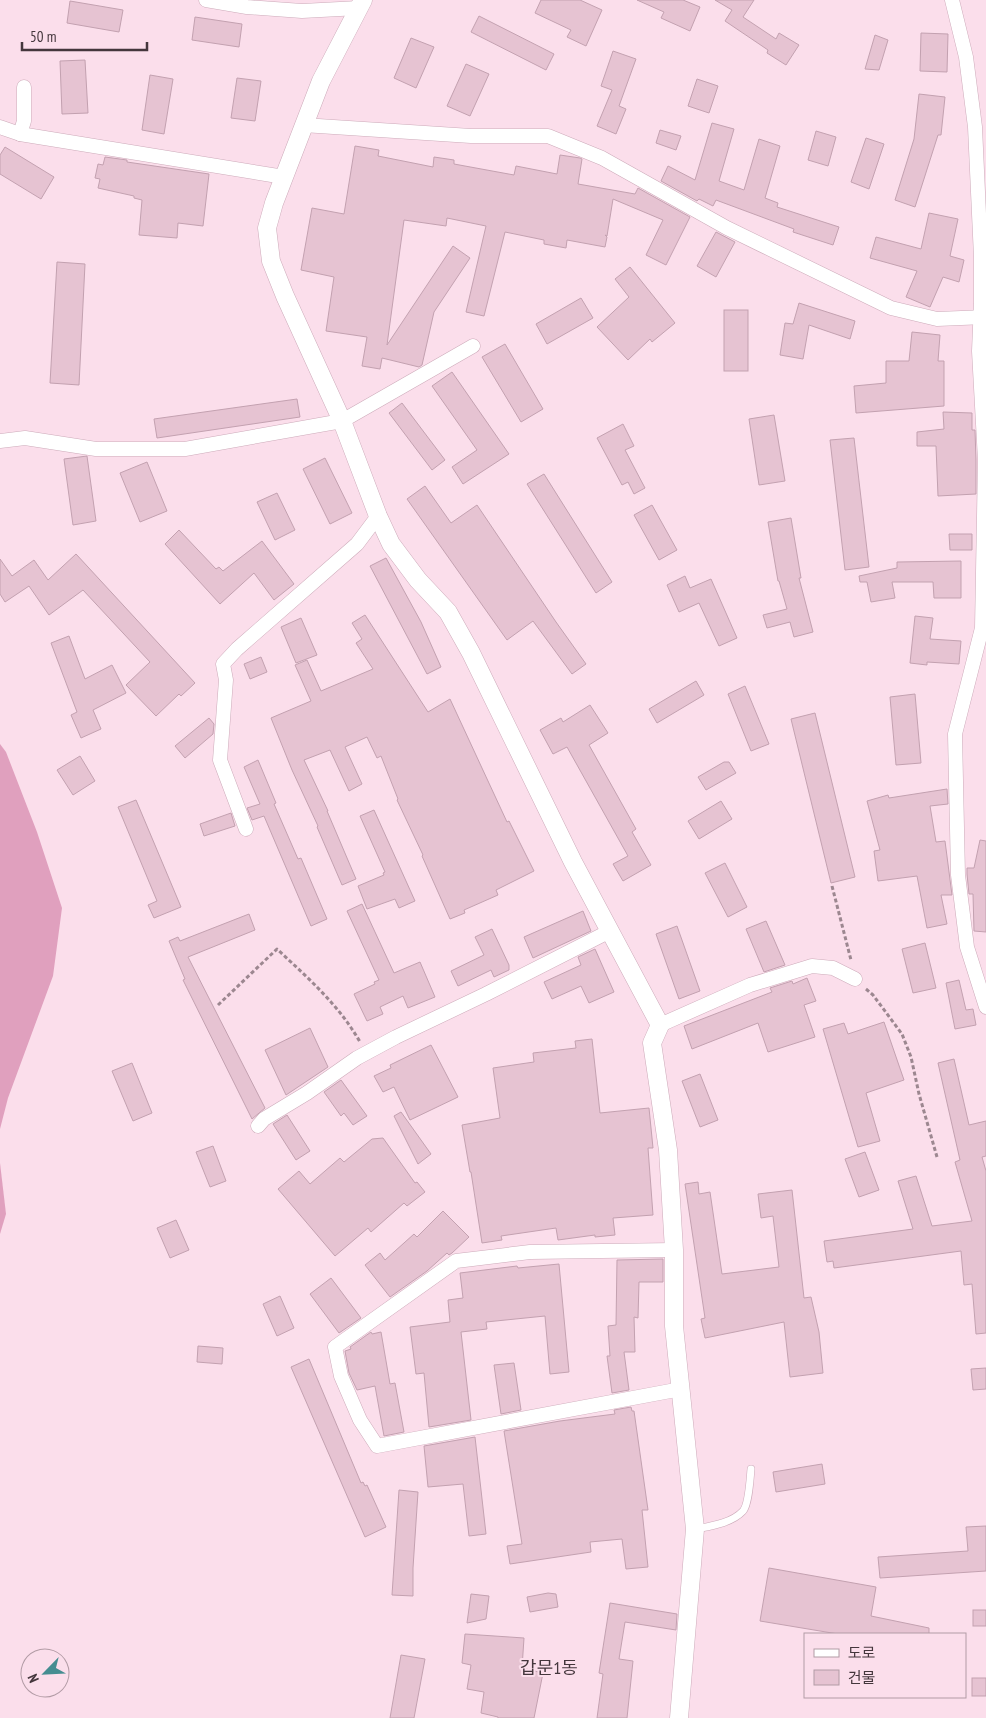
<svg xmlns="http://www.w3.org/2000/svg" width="986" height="1718" font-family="'PT Sans Narrow','Noto Sans KR',sans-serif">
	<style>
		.forest { fill: #e0a0be }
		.building { fill: #e6c3d2; stroke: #c3a1b0 }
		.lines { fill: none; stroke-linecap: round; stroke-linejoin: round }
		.service-casing { stroke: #cdabba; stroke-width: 8 }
		.minor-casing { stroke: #cdabba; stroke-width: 15 }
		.tertiary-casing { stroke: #cdabba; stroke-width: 19 }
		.path { stroke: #9c8790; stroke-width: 3; stroke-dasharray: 4 2.5; stroke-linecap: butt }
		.service { stroke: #fff; stroke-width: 7 }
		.minor { stroke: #fff; stroke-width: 14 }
		.tertiary { stroke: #fff; stroke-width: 18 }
		.labels { text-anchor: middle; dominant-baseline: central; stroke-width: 4; stroke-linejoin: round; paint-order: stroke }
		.quarter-label { font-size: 18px; fill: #44363c; stroke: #fbdeeb }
	</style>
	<rect width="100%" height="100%" fill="#fbdeeb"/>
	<g class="forest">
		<path d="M0,744L6,752L37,832L62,908L53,976L8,1098L0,1129Z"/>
		<path d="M0,1163L6,1214L0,1234Z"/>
	</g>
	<g class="building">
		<path d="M541,0H580L602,10L586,46L567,37L571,30L535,13Z"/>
		<path d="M637,0H683L700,7L690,31L661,18L664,12Z"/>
		<path d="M715,0H754L743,17L776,39L779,33L799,45L786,65L767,53L768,50L725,21L732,10Z"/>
		<path d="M70,1L123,10L119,32L67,23Z"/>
		<path d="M479,16L554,54L546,70L471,32Z"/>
		<path d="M195,17L242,24L239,47L192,40Z"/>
		<path d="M921,33L948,34L947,72L920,71Z"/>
		<path d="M875,35L888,40L879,70L865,69Z"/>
		<path d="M411,38L434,47L416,88L394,78Z"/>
		<path d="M613,51L636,59L619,106L626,109L616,134L597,126L612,90L601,86Z"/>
		<path d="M85,60L88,113L62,114L60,61Z"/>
		<path d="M466,64L489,74L470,116L447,106Z"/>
		<path d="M150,75L173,79L164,134L142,130Z"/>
		<path d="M237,78L261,81L255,121L231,118Z"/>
		<path d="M697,79L718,86L709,113L688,106Z"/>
		<path d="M919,94L945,97L941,135H938L915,207L895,200L914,139Z"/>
		<path d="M712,123L734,129L719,181L744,190L759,139L780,146L765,198L778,203L777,207L839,227L833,245L793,232L794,229L716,200L713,206L699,199L697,201L661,181L668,166L695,180Z"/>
		<path d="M660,130L681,136L676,150L656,143Z"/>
		<path d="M816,131L836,137L828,166L808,160Z"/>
		<path d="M866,138L884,144L869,189L851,182Z"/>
		<path d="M355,146L379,150L378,156L433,167L434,157L454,160V164L514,175L516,166L557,174L560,155L580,158L582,159L578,184L635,194L638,188L690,217L666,265L646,255L663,220L613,199L607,236L605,235L607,237L605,247L567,240L566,248L544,244V240L505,232L484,316L466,312L486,226L447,218L446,226L404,220L387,345L453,246L470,258L434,312L422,365L419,367L382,358L380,369L362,366L367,337L326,331L334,277L301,270L312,208L344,214Z"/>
		<path d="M5,147L54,177L41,199L0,174V155Z"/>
		<path d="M105,157L127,160V162L209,174L203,226L178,223L177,238L139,235L142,200L134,198V196L98,188L100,179L95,178L98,164L103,165Z"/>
		<path d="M929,213L958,219L950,256L964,260L959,282L943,277L930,307L906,297L917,271L870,258L876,237L921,249Z"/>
		<path d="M716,232L735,242L716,277L697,266Z"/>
		<path d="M57,262L85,264L79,385L50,383Z"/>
		<path d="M630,267L675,323L652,342L650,339L628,360L597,327L629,297L615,279Z"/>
		<path d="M581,298L593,318L547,344L536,324Z"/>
		<path d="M799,303L855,321L850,339L809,325L803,359L780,355L785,323L793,324Z"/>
		<rect x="724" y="310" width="24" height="61"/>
		<path d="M912,332L940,335L938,361H944V406L856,413L854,386L886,383V361H909Z"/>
		<path d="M505,344L543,409L521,422L482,357Z"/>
		<path d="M452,372L509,454L463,484L452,467L477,450L432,386Z"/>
		<path d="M297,399L300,417L157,438L154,419Z"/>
		<path d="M402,403L445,460L432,470L389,413Z"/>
		<path d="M943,412L972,413V430H975L976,460V494L938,496L936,446H917V432L944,429Z"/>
		<path d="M774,415L785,481L759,485L749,419Z"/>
		<path d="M623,424L634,446L625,450L645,488L634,494L628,482L622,485L597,438Z"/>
		<path d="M854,438L869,567L845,570L830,440Z"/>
		<path d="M87,456L96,521L73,525L64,459Z"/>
		<path d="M325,458L352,513L330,524L303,469Z"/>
		<path d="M147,462L167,511L140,522L120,473Z"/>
		<path d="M544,474L612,582L596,593L527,484Z"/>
		<path d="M425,486L451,523L477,505L556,622L586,664L572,674L533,621L507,640L407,499Z"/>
		<path d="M277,493L295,530L275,540L257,502Z"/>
		<path d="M652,505L677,550L659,560L634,515Z"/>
		<path d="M791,518L801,578H799L813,632L794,637L790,622L767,628L763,615L787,609L779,581H778L768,522Z"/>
		<path d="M179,530L216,569L219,567L223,571L262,541L294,584L274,600L254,573L220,604L165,544Z"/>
		<path d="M949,534H972V550H950Z"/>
		<path d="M76,554L195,683L181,696L179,694L156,716L126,685L150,662L83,590L49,615L29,586L5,602L0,594V559L12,576L34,560L48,580Z"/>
		<path d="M386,558L421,622L441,667L427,674L370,566Z"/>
		<path d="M961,561V598H934L933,582H892L895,598L871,602L867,582H860L859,576L897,568V562Z"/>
		<path d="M685,576L690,588L711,579L737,638L719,646L699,603L679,612L667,585Z"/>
		<path d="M365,615L428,712L450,699L507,822L509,821L534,871L496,890L498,895L464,910L465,913L450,919L422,856L423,855L397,800L398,799L381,756L377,758L367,737L345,747L362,784L349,791L330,750L304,760L328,811H327L356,879L342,885L317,827L318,826L292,770L271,718L311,701L295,665L307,660L321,691L373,669L356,643L362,639L352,623Z"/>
		<path d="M915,616L933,618L930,639L961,641L959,664L927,662V665L910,663Z"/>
		<path d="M301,618L317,655L296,663L281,627Z"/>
		<path d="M69,636L85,679L112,665L126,693L93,710L101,729L81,738L71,715L77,712L51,643Z"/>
		<path d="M261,657L267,672L250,679L244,664Z"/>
		<path d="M696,681L704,695L657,723L649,709Z"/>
		<path d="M745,686L769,744L751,751L728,694Z"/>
		<path d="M915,694L921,763L896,765L890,697Z"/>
		<path d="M590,705L608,733L589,745L636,829L632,832L651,865L623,881L613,864L628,856L567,747L553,754L540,730L561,718L563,722Z"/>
		<path d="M815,713L855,877L831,883L791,719Z"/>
		<path d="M209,718L214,724L213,734L185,758L175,746Z"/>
		<path d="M80,756L95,781L73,795L57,770Z"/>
		<path d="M258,760L276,803L274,804L298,859L301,858L327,919L311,926L264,816L252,820L247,808L260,804L244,767Z"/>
		<path d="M724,762H729L736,773L706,790L698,777Z"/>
		<path d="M947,789L948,804L930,806L936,842L945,841L952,895H941L947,924L927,928L917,876L878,881L874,851L880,850L867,801L888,795L889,798Z"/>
		<path d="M136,800L181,907L154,918L148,905L157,901L118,807Z"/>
		<path d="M721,801L732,819L699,839L688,821Z"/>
		<path d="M374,810L415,901L399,908L395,899L367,909L358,886L384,875L383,873L385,872L360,816Z"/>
		<path d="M231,813L235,826L204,836L200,824Z"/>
		<path d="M980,840L986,841V932L974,931L973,894H969L967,874V868H974Z"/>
		<path d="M725,863L747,907L728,917L705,873Z"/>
		<path d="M362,904L394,973L420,962L435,997L408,1008L403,996L380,1007L383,1014L367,1021L354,994L375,984L374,982L379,980L347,911Z"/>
		<path d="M583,911L591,931L533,958L524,937Z"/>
		<path d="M249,914L255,930L188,957L265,1108L252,1119L183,980L185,979L169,941L178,937L180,941Z"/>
		<path d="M766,921L785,965L764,972L746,929Z"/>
		<path d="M677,926L700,991L679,999L656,934Z"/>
		<path d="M492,929L509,965V970L494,977L491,970L458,986L451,971L484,955L475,937Z"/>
		<path d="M925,943L936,988L913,993L902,949Z"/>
		<path d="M595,949L614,992L589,1003L581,986L552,999L544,982L581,965L578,957Z"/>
		<path d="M807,978L816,1001L804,1005L815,1037L768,1052L758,1023L692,1049L684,1026L772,992L770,988L792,981L793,984Z"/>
		<path d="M959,980L966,1010L973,1009L976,1025L955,1029L946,983Z"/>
		<path d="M884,1022L904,1080L866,1093L880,1141L858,1147L823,1029L844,1023L848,1034Z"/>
		<path d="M310,1028L328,1067L286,1095L265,1050Z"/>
		<path d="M592,1039L600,1113L649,1108L653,1148H648L653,1215L613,1218L615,1235L595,1237V1235L558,1240L556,1228L501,1236L502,1240L482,1243L471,1172H470L462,1125L500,1118L493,1068L534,1062L533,1053L576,1048L575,1041Z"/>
		<path d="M431,1045L458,1097L410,1120L394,1087L383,1092L374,1076L391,1068L390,1065Z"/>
		<path d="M954,1059L969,1125L986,1121V1156L982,1157L986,1171V1333L976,1334L972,1284L964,1285L961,1251L834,1268L833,1261L827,1262L824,1241L913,1229L898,1181L916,1176L932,1226L972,1221L955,1162L960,1160L938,1063Z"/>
		<path d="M132,1063L152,1113L133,1121L112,1071Z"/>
		<path d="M700,1074L718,1120L700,1127L682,1081Z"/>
		<path d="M341,1080L367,1116L353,1125L344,1113L341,1116L324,1092Z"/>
		<path d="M401,1112L431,1154L418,1164L394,1116Z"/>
		<path d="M287,1115L310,1151L296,1160L273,1124Z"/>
		<path d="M383,1138L415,1183L417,1182L425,1192L407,1206L404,1203L371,1232L368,1228L335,1256L278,1189L299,1171L310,1184L340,1158L344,1162L372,1139Z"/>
		<path d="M213,1146L226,1181L210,1187L196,1152Z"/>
		<path d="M865,1152L879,1190L859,1197L845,1159Z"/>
		<path d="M698,1182L699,1194L710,1192L722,1274L779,1267L773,1216L761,1218L758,1194L792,1190L804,1298L811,1297L819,1332L823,1373L790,1377L784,1322L705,1338L701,1319L705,1318L685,1184Z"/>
		<path d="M443,1211L469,1237L452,1253L449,1255L447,1253L427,1271L390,1297L365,1265L380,1253L385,1260L414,1234L417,1237Z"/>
		<path d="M176,1220L189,1250L170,1258L157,1228Z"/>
		<path d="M663,1259V1282H639L638,1318L634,1317L635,1352H624L629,1390L612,1393L607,1356H610L608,1326L616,1325L617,1260Z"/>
		<path d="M559,1264L569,1372L550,1374L545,1316L486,1322L487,1329L461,1332L471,1420L429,1427L424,1373L416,1374L410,1327L450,1322L448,1300L463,1298L460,1273L517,1266L518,1268Z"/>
		<path d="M331,1278L361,1318L339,1333L310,1294Z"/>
		<path d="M280,1296L294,1328L277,1336L263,1304Z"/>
		<path d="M371,1332L372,1334L381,1332L390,1384L395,1383L404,1432L384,1436L375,1386L357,1390L349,1373L345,1351L351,1349L350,1347Z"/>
		<path d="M198,1346L223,1348L222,1364L197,1362Z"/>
		<path d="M309,1359L361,1483L363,1482L365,1486L367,1485L386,1527L365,1537L291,1367Z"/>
		<path d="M514,1363L521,1410L501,1414L494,1365Z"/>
		<path d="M986,1368V1389L973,1390L971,1369Z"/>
		<path d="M631,1407L632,1411H634L648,1510H642L648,1567L626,1569L622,1539L590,1542L591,1552L510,1564L507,1546L522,1544L504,1431L560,1421L615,1414L614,1410Z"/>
		<path d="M475,1437L486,1534L469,1536L463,1484L428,1487L424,1446Z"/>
		<path d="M822,1464L825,1484L776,1492L773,1472Z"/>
		<path d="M399,1490L418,1492L413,1568V1596L392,1595Z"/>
		<path d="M986,1526V1571L880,1578L878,1557L968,1551L966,1527Z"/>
		<path d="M769,1568L876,1587L871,1616L929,1628V1634H838L760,1621Z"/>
		<path d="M548,1593L556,1594L558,1607L530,1612L527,1597Z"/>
		<path d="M471,1594L489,1596L486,1619L467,1623Z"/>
		<path d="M610,1603L677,1614L676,1630L625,1622L619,1659L633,1661L627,1718H597L603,1674L599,1673Z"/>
		<rect x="973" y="1610" width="13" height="16"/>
		<path d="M465,1634L524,1638L522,1668L543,1673L534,1718H498V1717L481,1713L484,1692L467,1689L471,1665L462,1663Z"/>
		<path d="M401,1655L425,1659L414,1718H390Z"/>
		<rect x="972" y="1678" width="14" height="18"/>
	</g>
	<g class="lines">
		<g class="service-casing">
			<path id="service" d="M696,1529C711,1526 732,1523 743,1511C749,1504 750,1479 751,1469"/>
		</g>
		<g class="minor-casing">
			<g id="minor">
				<path d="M206,0L247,7L302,11L359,8"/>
				<path d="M952,0L966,57L975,127L981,257V303L979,351L985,460L982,628L955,734L958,875L967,947L986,1007"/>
				<path d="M303,125L471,136H548L602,158L727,228L891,308L937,319L986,317"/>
				<path d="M0,127L20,134L284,177"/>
				<path d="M20,134L24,121V87"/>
				<path d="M0,441L25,438L96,449H185L342,421L473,346"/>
				<path d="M246,829L220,760L226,680L223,664L237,649L357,544L378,516"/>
				<path d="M660,1025L750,985L812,966L833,968L855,979"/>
				<path d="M258,1126L264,1119L307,1093L357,1058L396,1037L486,994L610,931"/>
				<path d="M674,1250L530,1252L456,1261L335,1347L341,1376L360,1420L377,1446L681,1389"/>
			</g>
		</g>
		<g class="tertiary-casing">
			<path id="tertiary" d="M363,0L321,81L274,203L267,228L271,261L285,296L342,421L378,516L391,544L418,580L448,612L471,653L573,862L660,1025L652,1043L668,1150L674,1250V1326L695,1529L679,1718"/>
		</g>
		<g class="path">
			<path d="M832,886L851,960"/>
			<path d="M866,989L873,995L902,1034L911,1057L919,1094L937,1157"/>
			<path d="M218,1005L277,949C308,978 339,1005 360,1042"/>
		</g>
		<use href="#service" class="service"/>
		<use href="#minor" class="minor"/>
		<use href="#tertiary" class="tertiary"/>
	</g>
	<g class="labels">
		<g class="quarter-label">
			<text x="549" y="1667">갑문1동</text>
		</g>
	</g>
	<rect x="804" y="1633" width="162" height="65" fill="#fbdeeb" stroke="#b29ba5"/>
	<rect x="814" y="1649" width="25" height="8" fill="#ffffff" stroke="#b29ba5"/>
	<text x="848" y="1658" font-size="15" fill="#44363c">도로</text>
	<rect x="814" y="1670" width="25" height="15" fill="#e6c3d2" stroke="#b29ba5"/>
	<text x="848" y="1683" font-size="15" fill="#44363c">건물</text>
	<g transform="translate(45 1673) rotate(246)"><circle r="24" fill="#fbdeeb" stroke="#b29ba5"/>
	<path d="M0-4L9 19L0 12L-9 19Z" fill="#458d91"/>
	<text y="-8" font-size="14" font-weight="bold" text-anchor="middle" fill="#44363c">N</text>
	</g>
	<path d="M22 42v8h125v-8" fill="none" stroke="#44363c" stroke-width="2.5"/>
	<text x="30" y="42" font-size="15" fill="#44363c" stroke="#fbdeeb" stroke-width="4" paint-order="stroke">50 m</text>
</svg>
